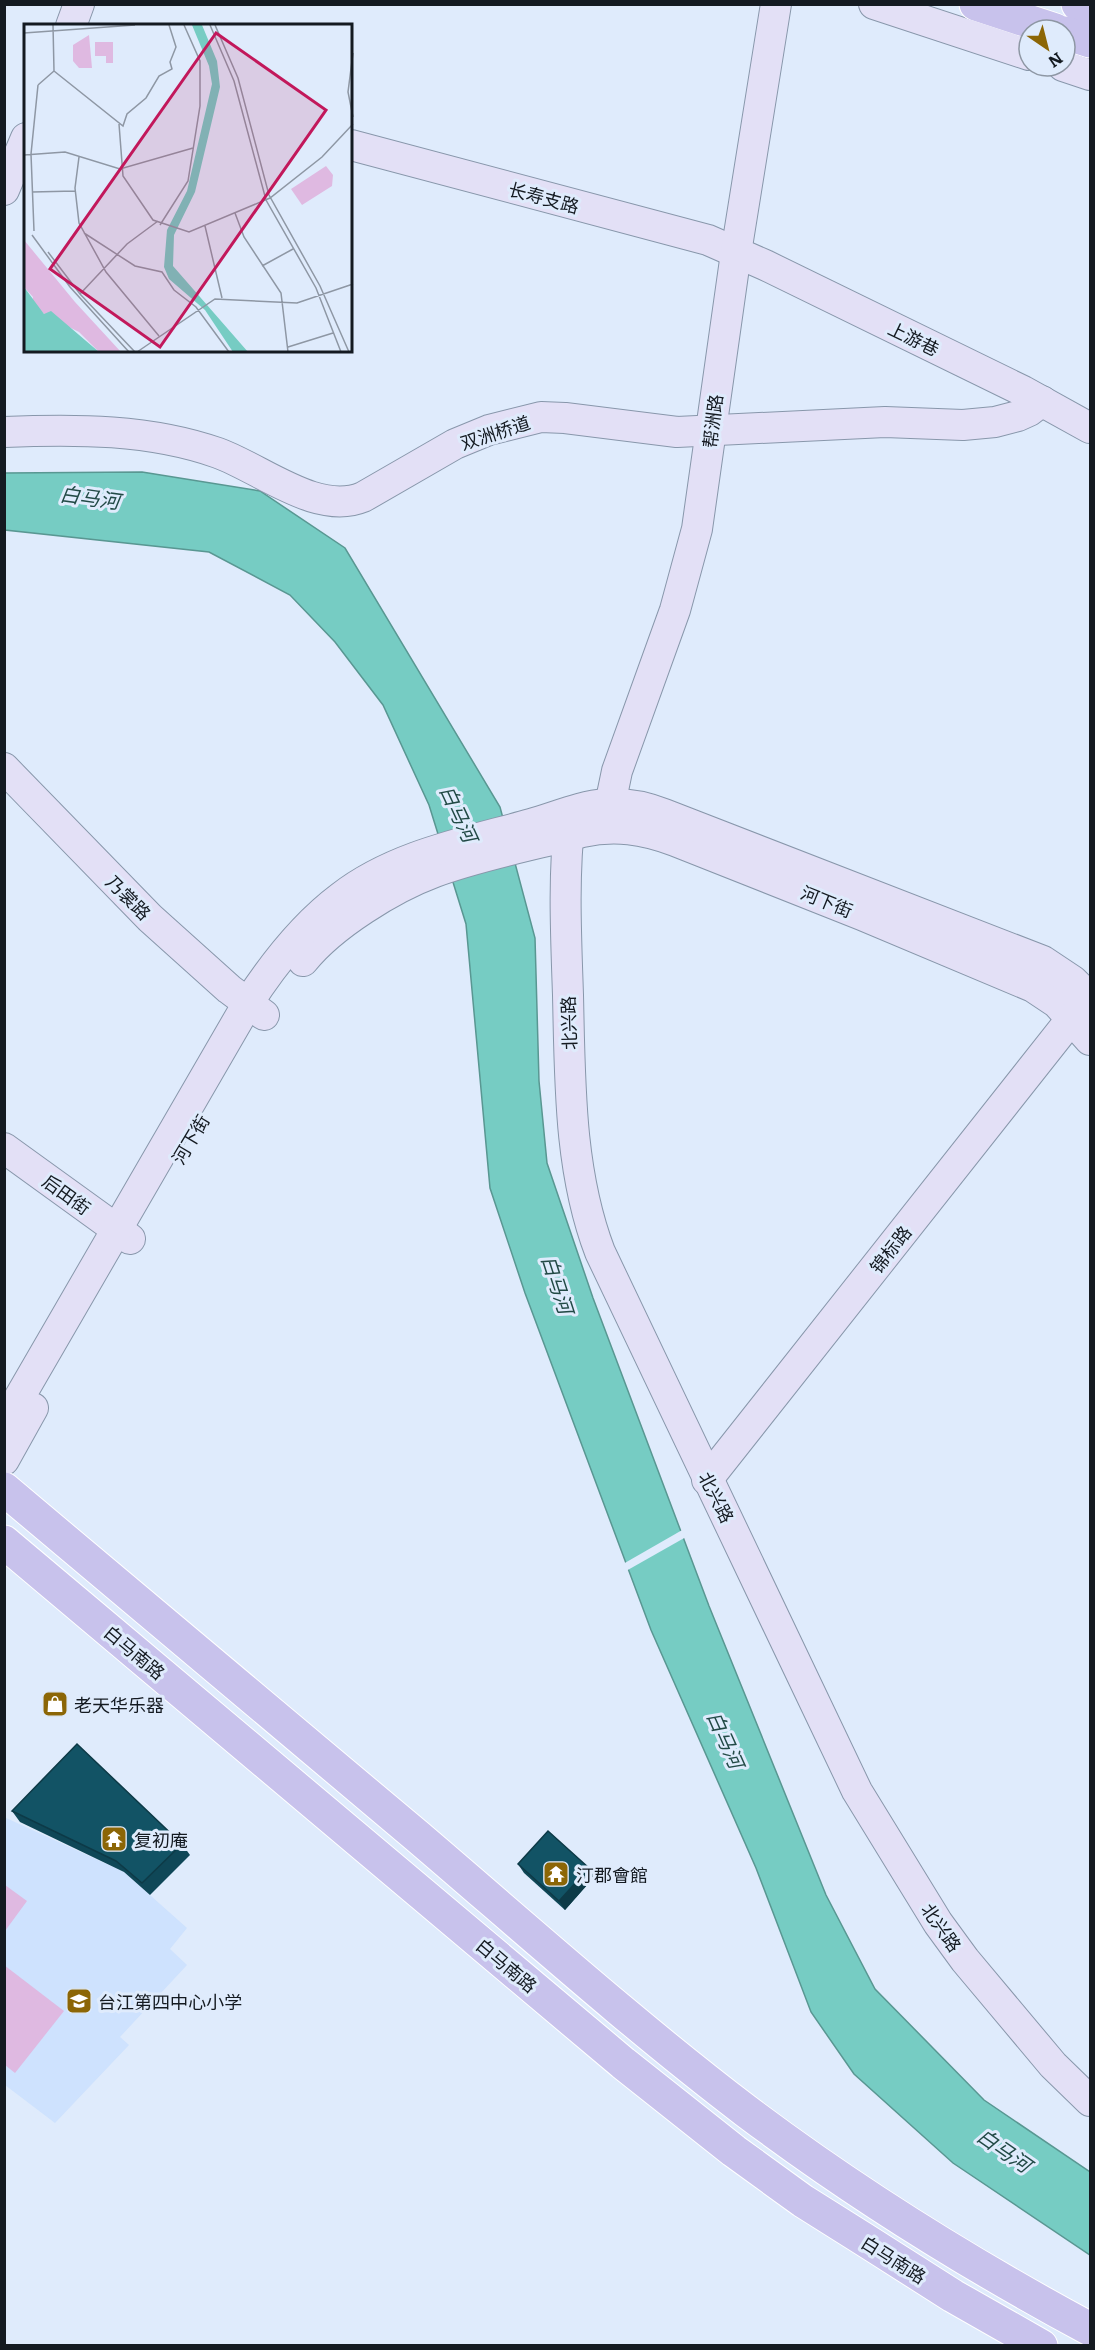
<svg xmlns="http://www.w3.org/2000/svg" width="1095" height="2350" font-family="Literata,'Noto Sans SC',serif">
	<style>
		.built { fill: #cee2fe }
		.green { fill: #dfb9e1 }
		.water { fill: #76ccc3; stroke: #599792; stroke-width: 1.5 }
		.pier { fill: #dfebfc }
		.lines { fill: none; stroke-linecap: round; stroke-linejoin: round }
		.secondary-casing { stroke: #8897ab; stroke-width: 32 }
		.primary-casing { stroke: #fff; stroke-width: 35 }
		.secondary { stroke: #e3e0f6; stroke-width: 30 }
		.primary { stroke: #c8c2ec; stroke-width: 33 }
		.wall { fill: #0f4757 }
		.shaded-wall { fill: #0d3a47 }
		.building { fill: #125365; stroke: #0d3a47; stroke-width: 1.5 }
		.labels { text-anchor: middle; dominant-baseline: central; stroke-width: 6; stroke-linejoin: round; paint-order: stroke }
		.street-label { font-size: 18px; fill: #141a21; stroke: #dfebfc }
		.poi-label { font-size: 18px; fill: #141a21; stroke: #dfebfc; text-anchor: start }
		.water-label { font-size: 20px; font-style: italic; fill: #224a46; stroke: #dfebfc }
		.inset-road { fill: none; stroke: #8e97a4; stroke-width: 1.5 }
		.view { fill: #c2185b; fill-opacity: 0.15; stroke: #c2185b; stroke-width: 3 }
		.inset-edge { fill: none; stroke: #141a21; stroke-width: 3 }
	</style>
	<rect width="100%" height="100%" fill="#dfebfc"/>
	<path class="built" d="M4,1817L124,1872L187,1928L170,1949L187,1965L120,2037L129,2045L55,2123L5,2085Z"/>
	<g class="green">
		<path d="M5,1885L27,1901L5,1931Z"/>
		<path d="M4,1965L64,2011L15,2073L5,2065Z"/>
	</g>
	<path class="water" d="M142,472L260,491L345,548L500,807L535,938L539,1081L547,1163L593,1298L709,1606L826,1895L875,1989L984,2100L1090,2172V2255L953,2163L854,2074L811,2012L756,1868L651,1630L525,1293L490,1188L466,924L429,805L383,705L335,642L290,595L209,552L5,530V473Z"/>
	<path class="pier" d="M684,1529L686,1537L626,1571L623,1564Z"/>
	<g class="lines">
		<g class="secondary-casing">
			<g id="secondary">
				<path d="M874,4L1029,55"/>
				<path d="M71,26L79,4"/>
				<path d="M1063,66L1090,75"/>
				<path d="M351,145L708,240L765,265L1023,391L1090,428"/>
				<path d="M4,190L26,138"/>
				<path d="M4,432C76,429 150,429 218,453C262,469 317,516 363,497L455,444L489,430L541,417L565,418L677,432L885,422L963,425L995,422L1018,416L1029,411L1042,401"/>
				<path d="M4,768L150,918L229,989L264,1015"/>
				<path d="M570,817C563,876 566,936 568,995C570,1081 569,1171 600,1252L857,1791L938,1923L965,1960L1053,2065L1090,2101"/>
				<path d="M606,824L617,771L675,610L697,529L736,253L776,4"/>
				<path d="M303,961C332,925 392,888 435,872C480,855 535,845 582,832C615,825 643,829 675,841L862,915L1033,987L1057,1003L1090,1040"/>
				<path d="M4,1148L130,1239"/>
				<path d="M4,1424L248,1003C272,966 305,924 341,897C395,855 467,842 531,824C556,817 580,806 606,804C626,803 646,807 664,814L1043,961L1073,981L1090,998L1072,1018L707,1480"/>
				<path d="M4,1460L33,1408"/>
			</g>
		</g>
		<g class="primary-casing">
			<g id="primary">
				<path d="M976,4L1055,30"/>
				<path d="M1078,4L1090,9"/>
				<path d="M1065,33L1090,41"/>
				<path d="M4,1489C142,1605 280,1720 417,1836C526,1929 633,2025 746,2111C855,2193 971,2265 1090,2329"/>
				<path d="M4,1542L623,2063L734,2151L803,2201L865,2240L953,2296L1041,2346"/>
			</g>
		</g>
		<use href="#secondary" class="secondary"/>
		<use href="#primary" class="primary"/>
	</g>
	<g class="wall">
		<path d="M12,1811L182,1844L190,1855L150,1895L124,1872L20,1822Z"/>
		<path d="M518,1864L595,1876L565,1910L524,1873Z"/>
	</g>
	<path class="shaded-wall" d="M589,1868L595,1876L565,1910L559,1901Z"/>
	<g class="building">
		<path d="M77,1744L182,1844L142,1883L116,1861L12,1811Z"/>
		<path d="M548,1831L589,1868L559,1901L518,1864Z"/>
	</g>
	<defs>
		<g id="shop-square" transform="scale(1.35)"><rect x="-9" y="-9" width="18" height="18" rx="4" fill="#8c6606" stroke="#dfebfc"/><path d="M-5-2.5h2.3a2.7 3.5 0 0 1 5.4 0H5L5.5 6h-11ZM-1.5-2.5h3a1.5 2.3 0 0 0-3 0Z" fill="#fff"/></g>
		<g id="temple-square" transform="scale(1.35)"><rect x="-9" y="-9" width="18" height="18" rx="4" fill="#8c6606" stroke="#dfebfc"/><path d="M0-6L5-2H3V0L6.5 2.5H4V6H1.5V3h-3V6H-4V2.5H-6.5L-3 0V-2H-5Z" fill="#fff"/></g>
		<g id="school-square" transform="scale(1.35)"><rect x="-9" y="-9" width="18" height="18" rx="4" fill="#8c6606" stroke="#dfebfc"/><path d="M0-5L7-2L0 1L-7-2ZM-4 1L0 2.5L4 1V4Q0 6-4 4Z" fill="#fff"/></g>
	</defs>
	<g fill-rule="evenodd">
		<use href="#shop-square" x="55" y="1704"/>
		<use href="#temple-square" x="114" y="1839"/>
		<use href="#temple-square" x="556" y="1874"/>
		<use href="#school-square" x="79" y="2001"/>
	</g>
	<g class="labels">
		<g class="street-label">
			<text transform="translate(544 197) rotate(15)">长寿支路</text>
			<text transform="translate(914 338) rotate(26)">上游巷</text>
			<text transform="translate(712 421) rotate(-83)">帮洲路</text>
			<text transform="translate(495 432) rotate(-18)">双洲桥道</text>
			<text transform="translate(129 897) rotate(45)">乃裳路</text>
			<text transform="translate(827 901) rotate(22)">河下街</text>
			<text transform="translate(568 1023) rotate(-92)">北兴路</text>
			<text transform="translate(190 1139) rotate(-59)">河下街</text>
			<text transform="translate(67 1194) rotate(36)">后田街</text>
			<text transform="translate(890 1249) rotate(-52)">锦标路</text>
			<text transform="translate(717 1497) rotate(63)">北兴路</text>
			<text transform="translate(135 1652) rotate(40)">白马南路</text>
			<text transform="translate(942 1927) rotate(55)">北兴路</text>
			<text transform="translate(507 1965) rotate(40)">白马南路</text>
			<text transform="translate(894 2259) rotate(32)">白马南路</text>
		</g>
		<g class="poi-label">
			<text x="74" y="1704">老天华乐器</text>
			<text x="134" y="1839">复初庵</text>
			<text x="576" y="1874">汀郡會館</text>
			<text x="98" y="2001">台江第四中心小学</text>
		</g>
		<g class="water-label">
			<text transform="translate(90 496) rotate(8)">白马河</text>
			<text transform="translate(460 813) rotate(65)">白马河</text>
			<text transform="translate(559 1284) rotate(72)">白马河</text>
			<text transform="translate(727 1739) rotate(66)">白马河</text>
			<text transform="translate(1005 2149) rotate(35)">白马河</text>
		</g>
	</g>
	<g transform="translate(24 24)">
		<rect width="328" height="328" fill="#dfebfc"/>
		<path d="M65,11L68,44H55L49,37V21ZM71,18H89V39H82V32H71ZM302,142L309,151L308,162L278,181L267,165ZM0,216L51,278L97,328H75L55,308L21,291L8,277L9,273L0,263Z" fill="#dfb9e1"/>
		<path d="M168,1H178L193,37L196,63L171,168L150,211L149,242L224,328H209L181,286L145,255L140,243L143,206L163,167L188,60L185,42ZM0,263L20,290L27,287L75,328H0Z" fill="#76ccc3"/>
		<path class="inset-road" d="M186,1L210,57L242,176L292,264L317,328M191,1L214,54L245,171L296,262L325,328M0,9L111,1M329,29L324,68L329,93M30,47L99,102L103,90L122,74L135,52L148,45L146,38L152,23L145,1M14,61L30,47L29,1M95,100L99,152L129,196L165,208L246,174L298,133L329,100M0,131L41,128L96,145L169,124M55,133L51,164L55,199L82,248L135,312M8,168L51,167M211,189L220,213L257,269L264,328M136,201L164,157L176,82V37L160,1M181,202L198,274M10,207L7,130L14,61M60,209L111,242L138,248L150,266L172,283L205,328M8,211L46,263L105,328M24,228L56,270L111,328M238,242L269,225M56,270L103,220L134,197M264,323L309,309M113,328L191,275L273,279L329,260"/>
		<path class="view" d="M192,9L302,86L136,323L26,245Z"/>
		<rect width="328" height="328" class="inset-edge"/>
	</g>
	<rect width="1095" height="2350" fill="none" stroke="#141a21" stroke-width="12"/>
	<g transform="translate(1047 48) rotate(145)"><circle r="28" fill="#dfebfc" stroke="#8e97a4" stroke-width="1.5"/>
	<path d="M0-4.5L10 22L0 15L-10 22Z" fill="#8c6606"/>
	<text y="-9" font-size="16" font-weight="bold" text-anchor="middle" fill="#141a21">N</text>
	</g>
</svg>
